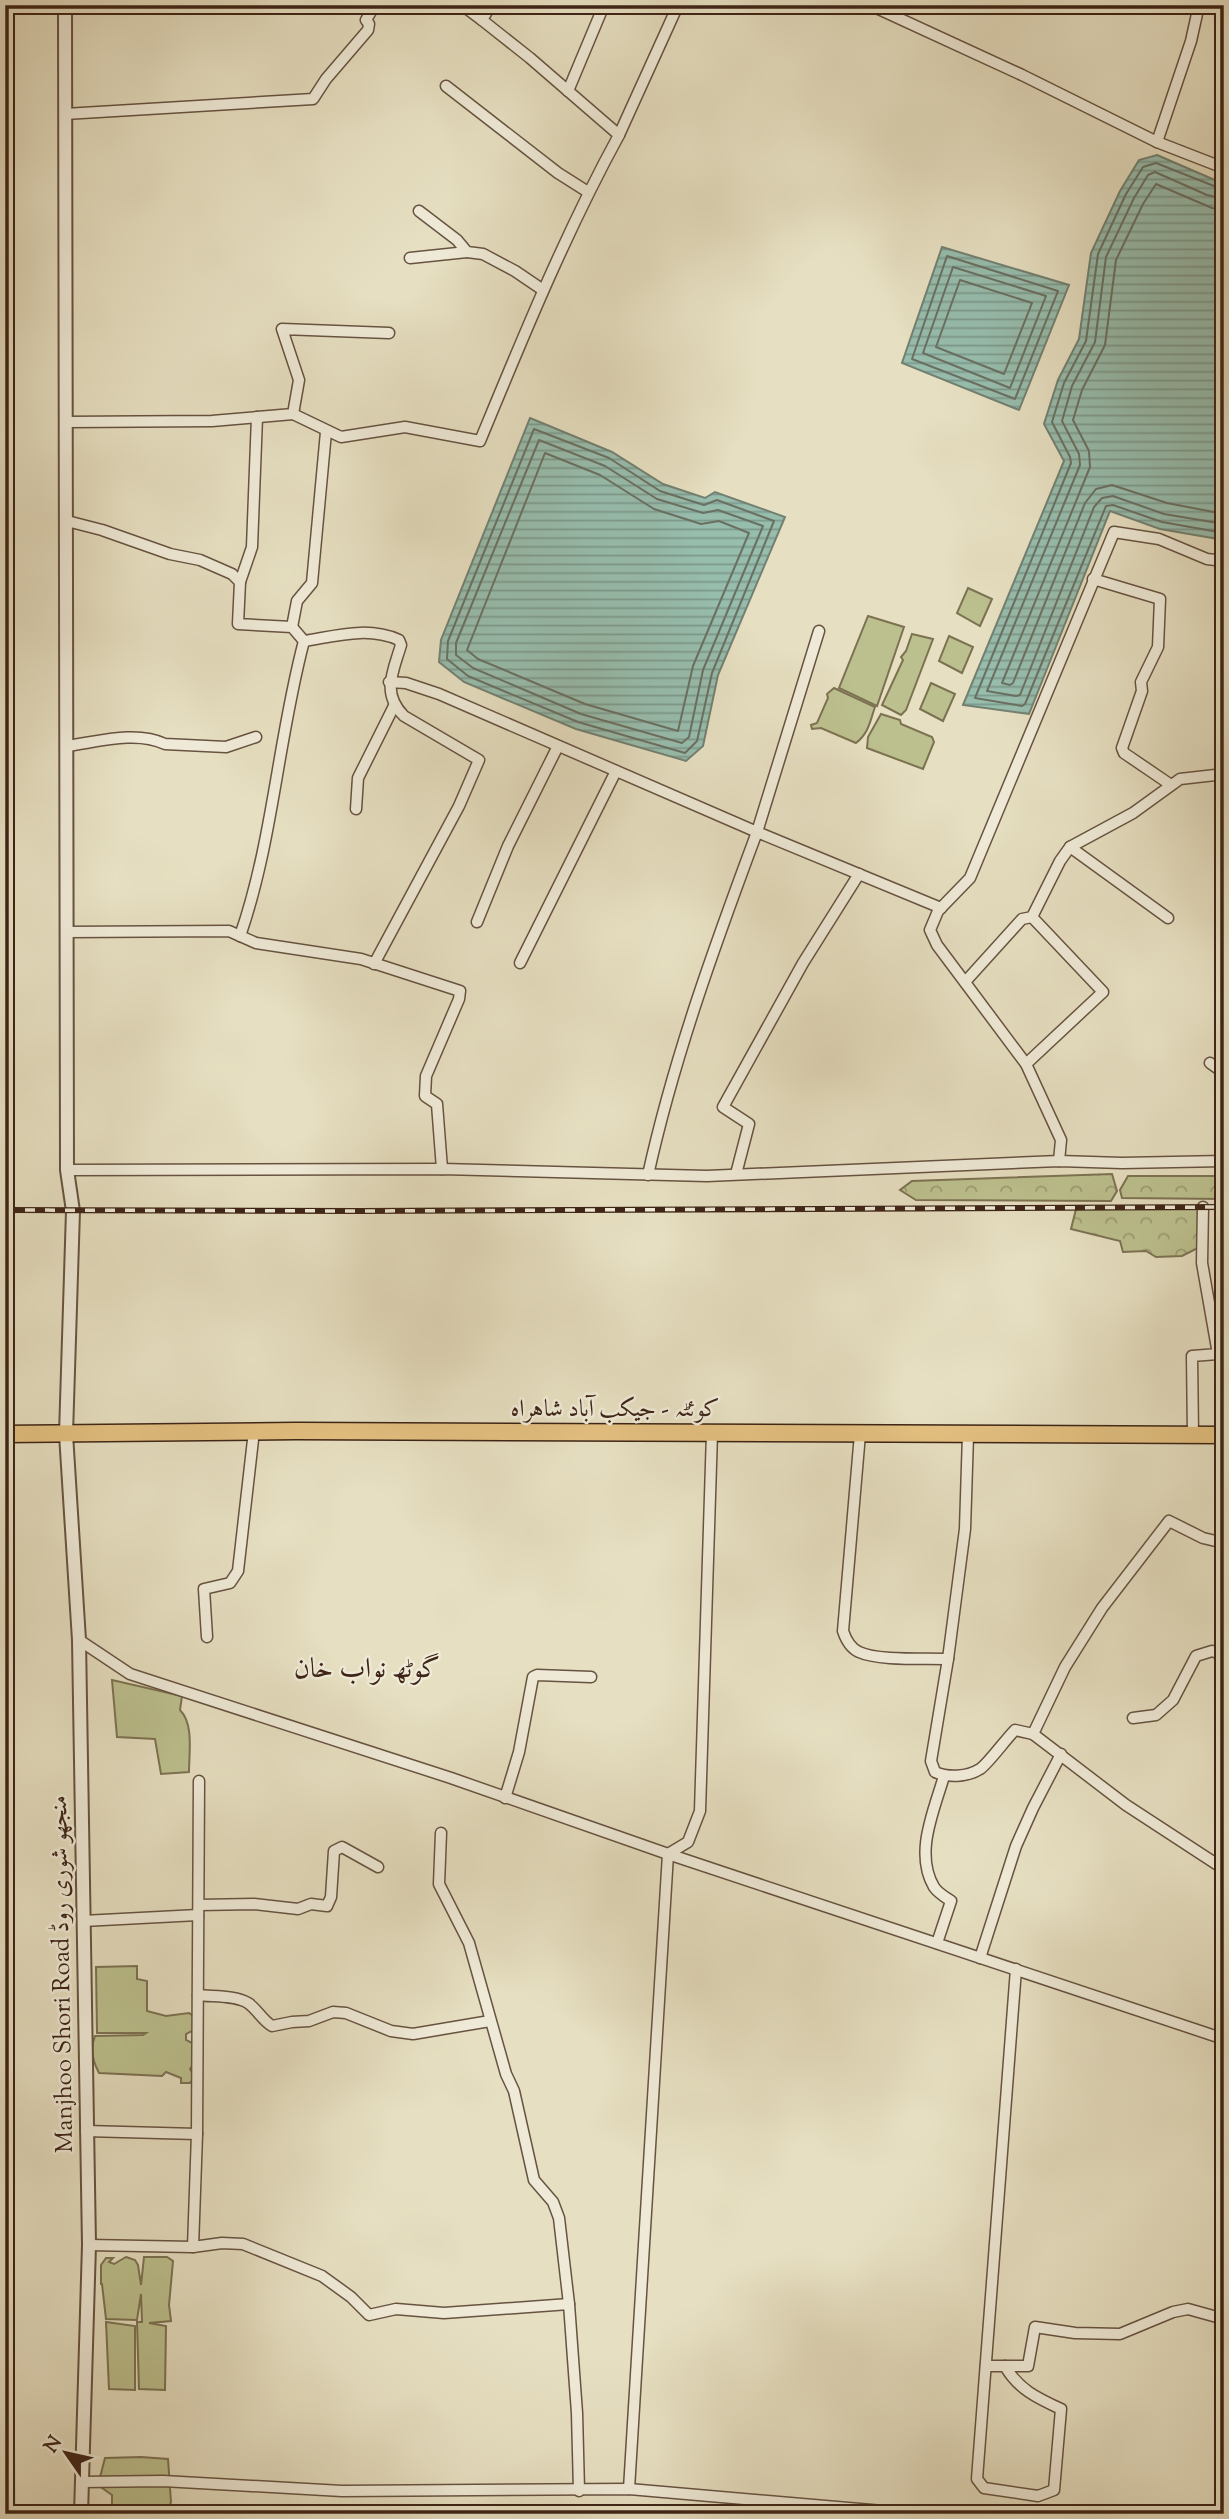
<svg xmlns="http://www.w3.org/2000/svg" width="1229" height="2519" font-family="'Sorts Mill Goudy',Amiri,serif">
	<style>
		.grass { fill: #bcc08e; stroke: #7c7252; stroke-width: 2 }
		.forest { fill: url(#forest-crowns); stroke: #7c7252; stroke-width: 2 }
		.water { fill: url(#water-rules); stroke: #738071; stroke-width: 2 }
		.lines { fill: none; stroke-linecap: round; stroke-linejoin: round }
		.shore { stroke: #6a7062; stroke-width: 2 }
		.river { stroke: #97bdad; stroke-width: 19 }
		.minor-casing { stroke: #675341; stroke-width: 13 }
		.tertiary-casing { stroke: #675341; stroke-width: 16 }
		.trunk-casing { stroke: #3d2416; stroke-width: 19 }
		.minor { stroke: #efead7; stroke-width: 10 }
		.tertiary { stroke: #efead7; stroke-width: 12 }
		.trunk { stroke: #e3c080; stroke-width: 16 }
		.rail-casing { stroke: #3d2416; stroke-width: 6 }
		.rail { stroke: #efead7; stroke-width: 3.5; stroke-dasharray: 10; stroke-linecap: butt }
		.labels { text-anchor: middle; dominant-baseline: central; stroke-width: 5; stroke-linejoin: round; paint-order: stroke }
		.street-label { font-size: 24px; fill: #3d2416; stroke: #efead7 }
		.quarter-label { font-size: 28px; fill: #3d2416; stroke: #efead7 }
	</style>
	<defs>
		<pattern id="forest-crowns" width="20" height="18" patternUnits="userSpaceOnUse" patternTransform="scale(1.75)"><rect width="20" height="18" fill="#bcc08e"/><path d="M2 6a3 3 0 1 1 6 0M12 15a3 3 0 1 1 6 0" fill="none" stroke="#9a9c73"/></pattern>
		<pattern id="water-rules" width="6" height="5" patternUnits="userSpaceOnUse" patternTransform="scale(1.75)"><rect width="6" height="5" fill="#97bdad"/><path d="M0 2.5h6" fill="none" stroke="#7c998c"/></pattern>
	</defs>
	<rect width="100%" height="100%" fill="#e6dfc1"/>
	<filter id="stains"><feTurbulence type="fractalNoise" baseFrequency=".00286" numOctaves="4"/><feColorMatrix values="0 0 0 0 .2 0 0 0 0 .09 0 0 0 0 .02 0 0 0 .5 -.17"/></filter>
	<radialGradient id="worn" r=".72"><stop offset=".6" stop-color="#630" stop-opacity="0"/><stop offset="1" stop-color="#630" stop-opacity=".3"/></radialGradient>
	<g class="grass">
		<path d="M968,588L992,599L980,626L957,613Z"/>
		<path d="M868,616L904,627L877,706L839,688Z"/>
		<path d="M912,634L933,639L906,710L901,715L882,705L903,660L901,657L906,651Z"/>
		<path d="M949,636L973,647L962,673L939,661Z"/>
		<path d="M931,683L955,694L943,721L920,709Z"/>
		<path d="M834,688L875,707C870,721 869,733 856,743L821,728L812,729L811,725L817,723L828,698L827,694Z"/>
		<path d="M881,714L900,720L901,724L932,737L934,742L923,769L867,748L868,737Z"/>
		<path d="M112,1680L182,1696L180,1710C194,1724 189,1753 189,1772L161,1774L155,1739L117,1737Z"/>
		<path d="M137,1966V1979L147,1981V2011L166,2016L189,2013L196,2018L194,2030L186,2034V2040L192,2043L195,2062L190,2069L195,2077L190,2083H181V2078L166,2072L162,2076L99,2073C93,2062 90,2048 95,2036L143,2035L146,2033H97L96,1967Z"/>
		<path d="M126,2257L135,2260L138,2265L141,2285L144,2257H167L173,2261L169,2305L171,2321L149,2323L166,2326L165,2390L139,2389L137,2322H142L141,2294L137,2320L106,2319L102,2284H101V2265L106,2258H113L109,2262L114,2264Z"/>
		<path d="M106,2322L135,2326V2390L109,2389Z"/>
		<path d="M141,2457L168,2459L171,2502L167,2514L131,2511L112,2507V2495L98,2485L105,2458Z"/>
	</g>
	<g class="forest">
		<path d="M1112,1174L1117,1191L1111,1201L916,1200L900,1190L912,1181Z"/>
		<path d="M1128,1176H1224V1199L1122,1198L1120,1190Z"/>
		<path d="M1076,1209H1198V1248L1182,1256L1156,1257L1146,1251L1123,1252L1120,1241L1071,1229Z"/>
	</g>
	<g class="water">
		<path d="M1157,155L1224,184V540L1160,529L1110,511L1029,714L963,705L1064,461L1044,424L1058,380L1079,339L1091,253L1120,191L1139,160Z"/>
		<path d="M942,247L1069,285L1019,410L902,363Z"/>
		<path d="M530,418L612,452L663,484L705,498L715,492L785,517L718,675L703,746L686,761L576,729L464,682L439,662L441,640Z"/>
	</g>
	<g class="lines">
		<g class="shore">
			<path d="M1224,190L1156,163L1143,167L1126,194L1098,254L1086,341L1064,383L1052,422L1070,457L1071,463L975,698L1022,706L1025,704L1106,506L1113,505L1162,522L1224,533"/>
			<path d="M1224,199L1207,195L1155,172L1148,175L1134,198L1106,257L1095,342L1072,386L1062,421L1079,454L1080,465L987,691L1016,696L1020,695L1094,507L1102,498L1113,496L1164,514L1224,524"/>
			<path d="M1224,209L1212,208L1156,184L1143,204L1116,260L1105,345L1082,390L1073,420L1089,451L1090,467L1002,683L1010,685L1013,683L1085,503L1096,489L1112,485L1167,503L1224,514"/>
			<path d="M947,256L1058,291L1015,399L912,359Z"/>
			<path d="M953,267L1046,296L1010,388L923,353Z"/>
			<path d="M960,280L1032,303L1004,374L936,347Z"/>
			<path d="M534,429L609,458L660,491L704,505L717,500L774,521L712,673L697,741L685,753L578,722L468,676L447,659L448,641Z"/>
			<path d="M539,440L605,466L657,499L703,513L718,510L763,526L703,670L689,737L682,743L581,714L473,668L456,655V643Z"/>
			<path d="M545,453L600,475L654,509L701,524L719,521L749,533L693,666L678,731L585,704L478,659L467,650Z"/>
		</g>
		<path class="river" d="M5,2365L6,2514"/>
		<g class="minor-casing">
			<g id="minor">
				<path d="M462,5L482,20"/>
				<path d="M870,5L1022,75L1157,142L1224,168"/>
				<path d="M446,86L558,173L588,192"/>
				<path d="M568,91L604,5"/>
				<path d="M65,114L313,99L326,79L368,30L369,24L366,20L375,5"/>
				<path d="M619,135L678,5"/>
				<path d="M1157,142L1191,41L1199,5"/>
				<path d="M419,211L457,240L467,252L483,254L515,271L543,290"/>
				<path d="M410,258L467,252"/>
				<path d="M293,414L341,437L405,427L480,441C523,337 565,234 619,135L530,58L482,20L491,5"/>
				<path d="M67,422L212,421L293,414L299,380L282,329L389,333"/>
				<path d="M67,521L102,530L170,554L200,560L232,574L240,582L238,624L292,627L304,641"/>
				<path d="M1093,579L1160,599L1158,647L1141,682L1142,691L1122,748L1124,753L1171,785"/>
				<path d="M240,582L252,547L257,417"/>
				<path d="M292,627L297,601L312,583L326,432"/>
				<path d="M304,641C336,636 368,626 399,640L401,645C393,672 381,693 404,716L479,760L459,806L374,964"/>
				<path d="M389,682L406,683L439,694L757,832L819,631"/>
				<path d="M67,746C97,742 136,730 165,744L226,747L256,737"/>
				<path d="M356,809L358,778L394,706"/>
				<path d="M1070,847L1168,918"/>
				<path d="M477,922L508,846L558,746"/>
				<path d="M67,932L229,931L256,943L361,959L460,991L459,999L426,1076L425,1096L437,1104L442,1169"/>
				<path d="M240,936C273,841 278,738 304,641"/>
				<path d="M520,963L616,771"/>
				<path d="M965,982L1022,919L1032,917L1060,861L1070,847L1133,813L1180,779L1224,774"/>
				<path d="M1210,1063L1224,1073"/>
				<path d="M1026,1064L1103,992L1032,917"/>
				<path d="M1059,1161L1061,1140L1026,1064L937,945L930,930L938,911L970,878L1114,532L1159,539L1207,559L1224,561"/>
				<path d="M67,1170L442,1169L707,1176L1059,1161L1122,1163L1224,1161"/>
				<path d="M736,1174L749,1124L723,1107L803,963L859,874"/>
				<path d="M648,1175C674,1057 715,945 757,832L941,908"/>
				<path d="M860,1434L843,1631C846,1640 850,1648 859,1652C878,1661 926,1658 948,1659"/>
				<path d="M968,1435L965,1529L948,1659L931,1761L935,1772C948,1778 967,1777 980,1769C987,1765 1006,1739 1015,1730L1033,1734"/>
				<path d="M1193,1435L1192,1356L1218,1354L1202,1263L1203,1207"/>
				<path d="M1224,1543L1203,1538L1169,1521L1102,1608L1065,1667L1033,1734L1126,1805L1224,1869"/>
				<path d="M207,1637L204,1589L230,1583L238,1571L254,1431"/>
				<path d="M79,1640L130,1674L451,1778L668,1854L1224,2039"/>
				<path d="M1133,1718L1156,1715L1173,1700L1196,1656L1212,1651L1224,1655"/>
				<path d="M505,1798L519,1752L533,1677L537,1675L591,1677"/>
				<path d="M441,1833L439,1884L469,1943L506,2074L514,2091L534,2180L553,2202L559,2218L569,2304L577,2413L579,2491"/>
				<path d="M199,1905L254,1904L298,1909L311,1904L327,1906L331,1897L334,1851L342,1847L378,1867"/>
				<path d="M83,1921L198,1915"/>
				<path d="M937,1943L951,1901C945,1897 938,1893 934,1887C914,1853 934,1811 944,1776"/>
				<path d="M980,1958L1016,1846L1033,1808L1061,1754"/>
				<path d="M198,1995C212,1997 235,1995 248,2003C257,2009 262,2020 272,2026L292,2022L309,2021L333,2012L346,2013L391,2031L413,2034L490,2021"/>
				<path d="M86,2131L197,2134"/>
				<path d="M89,2245L193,2247L222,2243L243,2244L322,2276L351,2297L369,2315L396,2309L444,2313L569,2304"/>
				<path d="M193,2247L197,2134L199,1781"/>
				<path d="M986,2366H1028L1035,2327L1075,2333L1120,2334L1173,2312L1188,2309L1224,2319"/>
				<path d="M1005,2366C1018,2389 1037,2398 1061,2409L1054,2490L1038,2496L984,2488L977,2479L1016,1969"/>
				<path d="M82,2482L163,2481L342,2491L629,2489L918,2514"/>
				<path d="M629,2489L668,1854L688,1842L700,1811L712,1433"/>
			</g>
		</g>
		<g class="tertiary-casing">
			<path id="tertiary" d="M65,5L67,1170L73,1211L66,1434L79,1640L89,2245L81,2514"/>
		</g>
		<g class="trunk-casing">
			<path id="trunk" d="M5,1434L296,1431L1224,1435"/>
		</g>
		<use href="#minor" class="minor"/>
		<use href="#tertiary" class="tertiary"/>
		<use href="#trunk" class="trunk"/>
		<g class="rail-casing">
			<path id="rail" d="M5,1210L360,1211L1224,1207"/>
		</g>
		<use href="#rail" class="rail"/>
	</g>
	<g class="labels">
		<g class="street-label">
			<text x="615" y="1410">کوئٹہ - جیکب آباد شاہراہ</text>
			<text transform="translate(63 1974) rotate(-91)">Manjhoo Shori Road منجھو شوری روڈ</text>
		</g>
		<g class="quarter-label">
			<text x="367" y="1670">گوٹھ نواب خان</text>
		</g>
	</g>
	<rect width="1229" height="2519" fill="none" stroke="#e6dfc1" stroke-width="28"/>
	<rect x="7" y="7" width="1215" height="2505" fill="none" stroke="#3d2416" stroke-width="3.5"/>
	<rect x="14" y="14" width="1201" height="2491" fill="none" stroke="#3d2416" stroke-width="2"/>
	<g transform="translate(66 2453) rotate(304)" stroke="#efead7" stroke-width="5" paint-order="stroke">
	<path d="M0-5L12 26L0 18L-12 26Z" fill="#3d2416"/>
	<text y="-10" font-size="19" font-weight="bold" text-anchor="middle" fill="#3d2416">N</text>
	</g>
	<rect width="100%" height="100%" filter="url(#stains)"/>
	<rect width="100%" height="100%" fill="url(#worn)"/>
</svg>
